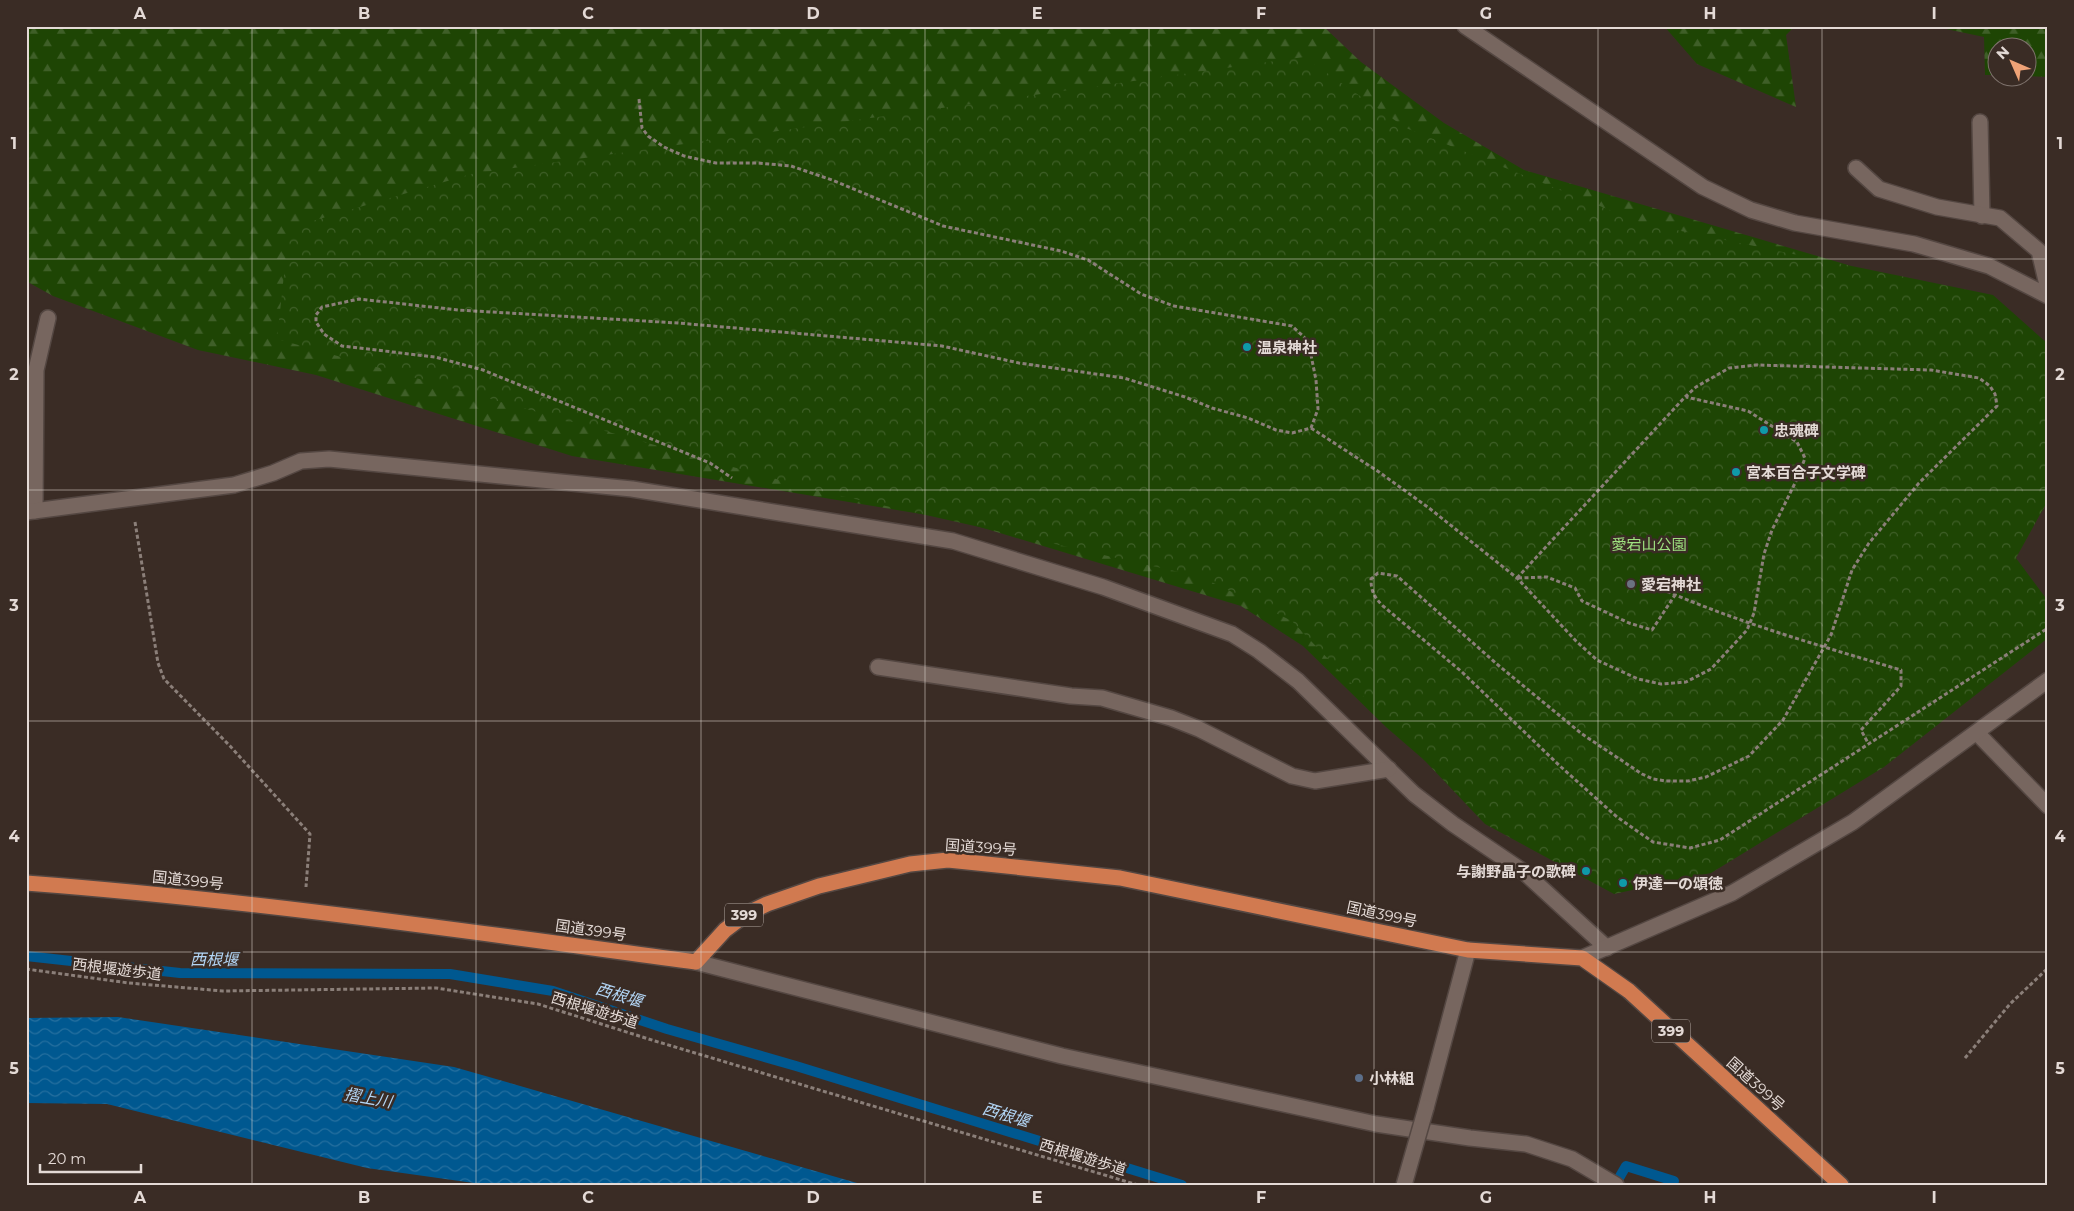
<svg xmlns="http://www.w3.org/2000/svg" width="2074" height="1211" font-family="Montserrat,'Noto Sans JP',sans-serif">
	<style>
		.forest { fill: url(#forest-firs) }
		.park { fill: url(#park-crowns) }
		.water { fill: url(#water-waves) }
		.lines { fill: none; stroke-linecap: round; stroke-linejoin: round }
		.stream { stroke: #005890; stroke-width: 10 }
		.street-casing { stroke: #544742; stroke-width: 18 }
		.secondary-casing { stroke: #544742; stroke-width: 18 }
		.highway-casing { stroke: #544742; stroke-width: 18 }
		.path { stroke: #8b7f79; stroke-width: 3; stroke-dasharray: 4 2.5; stroke-linecap: butt }
		.street { stroke: #77665f; stroke-width: 15 }
		.secondary { stroke: #77665f; stroke-width: 15 }
		.highway { stroke: #d17a50; stroke-width: 15 }
		.secondary-bridge-casing { stroke: #544742; stroke-width: 18; stroke-linecap: butt }
		.secondary-bridge { stroke: #77665f; stroke-width: 15 }
		.grid { fill: none; stroke: #e4dad6; stroke-width: 1; stroke-opacity: 0.55 }
		.culture-dot { fill: #0f9aa8; stroke: #3a2c25; stroke-width: 2 }
		.worship-dot { fill: #6b7280; stroke: #3a2c25; stroke-width: 2 }
		.service-dot { fill: #5c6f8a; stroke: #3a2c25; stroke-width: 2 }
		.labels { text-anchor: middle; dominant-baseline: central; stroke-width: 5; stroke-linejoin: round; paint-order: stroke }
		.shield { fill: #3a2c25; stroke: #b1a6a1; stroke-width: 1 }
		.shield-label { font-size: 14px; font-weight: bold; fill: #e4dad6 }
		.poi-label { font-size: 15px; font-weight: bold; fill: #e4dad6; stroke: #3a2c25; text-anchor: start }
		.park-label { font-size: 15px; fill: #9ee17f; stroke: #3a2c25 }
		.street-label { font-size: 15px; fill: #e4dad6; stroke: #3a2c25 }
		.water-label { font-size: 16px; font-style: italic; fill: #b2d5f5; stroke: #3a2c25 }
		.neatline { fill: none; stroke: #e4dad6; stroke-width: 2 }
		.grid-label { font-size: 16px; text-anchor: middle; font-weight: bold; fill: #e4dad6 }
	</style>
	<defs>
		<pattern id="forest-firs" width="22" height="20" patternUnits="userSpaceOnUse" patternTransform="scale(1.25)"><rect width="22" height="20" fill="#1e4504"/><path d="M5 1l3.5 6h-7zM16 11l3.5 6h-7z" fill="#3f5f28"/></pattern>
		<pattern id="park-crowns" width="20" height="18" patternUnits="userSpaceOnUse" patternTransform="scale(1.25)"><rect width="20" height="18" fill="#1e4504"/><path d="M2 6a3 3 0 1 1 6 0M12 15a3 3 0 1 1 6 0" fill="none" stroke="#3f5f28"/></pattern>
		<pattern id="water-waves" width="16" height="10" patternUnits="userSpaceOnUse" patternTransform="scale(1.25)"><rect width="16" height="10" fill="#005890"/><path d="M0 5q4-4 8 0t8 0" fill="none" stroke="#256f9f"/></pattern>
	</defs>
	<rect width="100%" height="100%" fill="#3a2c25"/>
	<g class="forest">
		<path d="M26,26H1323L1361,62L1444,123L1524,170L1848,265L2048,498L2043,510L1979,582L1446,779L1386,727L1303,646L1241,606L957,520L572,456L316,375L198,350L53,296L26,281Z"/>
		<path d="M1664,26H1795L1786,35L1796,107L1697,64Z"/>
		<path d="M1932,26H2048V77L2027,76L2026,48H1996V75H1985L1984,37Z"/>
	</g>
	<path class="park" d="M1304,57L1406,128L1642,223L1993,295L2048,344V500L2016,558L2048,601V638L1884,767L1711,873L1614,894L1485,824L1292,621L1201,577L815,490L277,339L289,228L471,174Z"/>
	<path class="water" d="M118,1017L454,1067L864,1185H488L367,1168L107,1104L26,1103V1018Z"/>
	<g class="lines">
		<g class="stream">
			<path d="M26,956L180,973L450,974L553,991L667,1029L796,1066L1182,1185"/>
			<path d="M1615,1185L1626,1166L1674,1181"/>
		</g>
		<g class="street-casing">
			<g id="street">
				<path d="M1465,26L1703,187L1751,210L1795,223L1914,244L1989,266L2048,296"/>
				<path d="M1980,122L1982,216"/>
				<path d="M1856,168L1879,189L1937,207L2000,218L2039,251L2048,289"/>
				<path d="M35,511L36,370L48,318"/>
				<path d="M26,512L234,485L273,473L301,461L329,459L632,489L953,541L1103,587L1232,634L1259,651L1298,681L1414,794L1453,824L1524,872L1607,948"/>
				<path d="M878,667L1071,696L1102,698L1171,718L1199,729L1292,776L1315,781L1389,769"/>
				<path d="M1977,733L2048,806"/>
				<path d="M696,962L1062,1056L1376,1124L1470,1138L1526,1144L1572,1159L1616,1185"/>
			</g>
		</g>
		<g class="secondary-casing">
			<g id="secondary">
				<path d="M1582,958L1732,893L1853,822L2048,680"/>
				<path d="M1426,1108L1468,950"/>
			</g>
		</g>
		<g class="highway-casing">
			<path id="highway" d="M26,883C251,900 473,932 696,962L725,930L746,914L767,904L819,886L873,873L910,864L948,860L1120,878L1468,950L1582,958L1629,991L1841,1185"/>
		</g>
		<g class="path">
			<path d="M639,99L642,128L648,136L664,147L684,156L716,163H758L791,166L832,180L943,226L1061,251L1088,260L1141,294L1174,306L1292,326L1304,337L1310,350L1316,380L1318,409L1311,428L1292,433L1276,430L1248,418L1212,408L1185,397L1124,378L1019,363L942,346L678,323L458,310L359,299L322,307L316,315V322L324,334L342,346L435,357L483,370L710,463L732,478"/>
			<path d="M1311,428L1379,472L1429,508L1517,578L1576,641L1597,660L1638,679L1661,684L1686,682L1711,669L1747,630L1754,613L1764,554L1772,530L1798,477L1805,458L1797,442L1748,411L1686,397"/>
			<path d="M135,522L158,663L164,679L230,746L310,834L306,887"/>
			<path d="M1517,578L1685,397L1696,387L1729,368L1757,365L1931,370L1979,378L1990,386L1995,394L1997,406L1919,483L1869,543L1852,570L1831,635L1783,720L1749,756L1706,777L1688,781H1666L1653,779L1642,774L1582,734L1498,665L1397,576L1378,573L1371,579C1371,591 1374,597 1383,606L1462,672L1561,767L1617,817L1653,842L1690,848L1720,840L2048,628"/>
			<path d="M1518,578L1547,577L1575,588L1582,601L1629,623L1652,630L1675,595"/>
			<path d="M1655,586C1735,622 1818,645 1901,670V686L1861,730L1868,743"/>
			<path d="M26,969L129,983L223,991L436,988L538,1004L655,1041L1138,1185"/>
			<path d="M1965,1058L2010,1004L2048,968"/>
		</g>
		<use href="#street" class="street"/>
		<use href="#secondary" class="secondary"/>
		<use href="#highway" class="highway"/>
		<g class="secondary-bridge-casing">
			<path id="secondary-bridge" d="M1404,1185L1426,1108"/>
		</g>
		<use href="#secondary-bridge" class="secondary-bridge"/>
	</g>
	<path class="grid" d="M252,26V1185M476,26V1185M701,26V1185M925,26V1185M1149,26V1185M1374,26V1185M1598,26V1185M1822,26V1185M26,259H2048M26,490H2048M26,721H2048M26,952H2048"/>
	<g class="culture-dot">
		<circle cx="1247" cy="347" r="5"/>
		<circle cx="1764" cy="430" r="5"/>
		<circle cx="1736" cy="472" r="5"/>
		<circle cx="1586" cy="871" r="5"/>
		<circle cx="1623" cy="883" r="5"/>
	</g>
	<circle class="worship-dot" cx="1631" cy="584" r="5"/>
	<circle class="service-dot" cx="1359" cy="1078" r="5"/>
	<g class="labels">
		<g class="shield">
			<rect x="725" y="903.5" width="38" height="23" rx="4"/>
			<rect x="1652" y="1019.5" width="38" height="23" rx="4"/>
		</g>
		<g class="shield-label">
			<text x="744" y="915">399</text>
			<text x="1671" y="1031">399</text>
		</g>
		<g class="poi-label">
			<text x="1257" y="347">温泉神社</text>
			<text x="1774" y="430">忠魂碑</text>
			<text x="1746" y="472">宮本百合子文学碑</text>
			<text x="1641" y="584">愛宕神社</text>
			<text x="1576" y="871" text-anchor="end">与謝野晶子の歌碑</text>
			<text x="1633" y="883">伊達一の頌徳</text>
			<text x="1369" y="1078">小林組</text>
		</g>
		<g class="park-label">
			<text x="1649" y="544">愛宕山公園</text>
		</g>
		<g class="street-label">
			<text transform="translate(981 847) rotate(4)">国道399号</text>
			<text transform="translate(188 880) rotate(6)">国道399号</text>
			<text transform="translate(1382 914) rotate(12)">国道399号</text>
			<text transform="translate(591 930) rotate(8)">国道399号</text>
			<text transform="translate(117 969) rotate(7)">西根堰遊歩道</text>
			<text transform="translate(595 1010) rotate(17)">西根堰遊歩道</text>
			<text transform="translate(1756 1084) rotate(42)">国道399号</text>
			<text transform="translate(1083 1157) rotate(17)">西根堰遊歩道</text>
		</g>
		<g class="water-label">
			<text x="214" y="959">西根堰</text>
			<text transform="translate(619 995) rotate(17)">西根堰</text>
			<text transform="translate(368 1098) rotate(10)">摺上川</text>
			<text transform="translate(1006 1115) rotate(17)">西根堰</text>
		</g>
	</g>
	<rect width="2074" height="1211" fill="none" stroke="#3a2c25" stroke-width="55"/>
	<g transform="translate(2012 62) rotate(315)"><circle r="24" fill="#3a2c25" stroke="#7e726c"/>
	<path d="M0-4L9 19L0 12L-9 19Z" fill="#efa377"/>
	<text y="-8" font-size="14" font-weight="bold" text-anchor="middle" fill="#e4dad6">N</text>
	</g>
	<path d="M40 1164v8h101v-8" fill="none" stroke="#e4dad6" stroke-width="2.5"/>
	<text x="48" y="1164" font-size="15" fill="#e4dad6" stroke="#3a2c25" stroke-width="4" paint-order="stroke">20 m</text>
	<rect x="28" y="28" width="2018" height="1156" class="neatline"/>
	<g class="grid-label">
		<text x="140" y="19">A</text>
		<text x="364" y="19">B</text>
		<text x="588" y="19">C</text>
		<text x="813" y="19">D</text>
		<text x="1037" y="19">E</text>
		<text x="1261" y="19">F</text>
		<text x="1486" y="19">G</text>
		<text x="1710" y="19">H</text>
		<text x="1934" y="19">I</text>
		<text x="14" y="149">1</text>
		<text x="2060" y="149">1</text>
		<text x="14" y="380">2</text>
		<text x="2060" y="380">2</text>
		<text x="14" y="611">3</text>
		<text x="2060" y="611">3</text>
		<text x="14" y="842">4</text>
		<text x="2060" y="842">4</text>
		<text x="14" y="1074">5</text>
		<text x="2060" y="1074">5</text>
		<text x="140" y="1203">A</text>
		<text x="364" y="1203">B</text>
		<text x="588" y="1203">C</text>
		<text x="813" y="1203">D</text>
		<text x="1037" y="1203">E</text>
		<text x="1261" y="1203">F</text>
		<text x="1486" y="1203">G</text>
		<text x="1710" y="1203">H</text>
		<text x="1934" y="1203">I</text>
	</g>
</svg>
